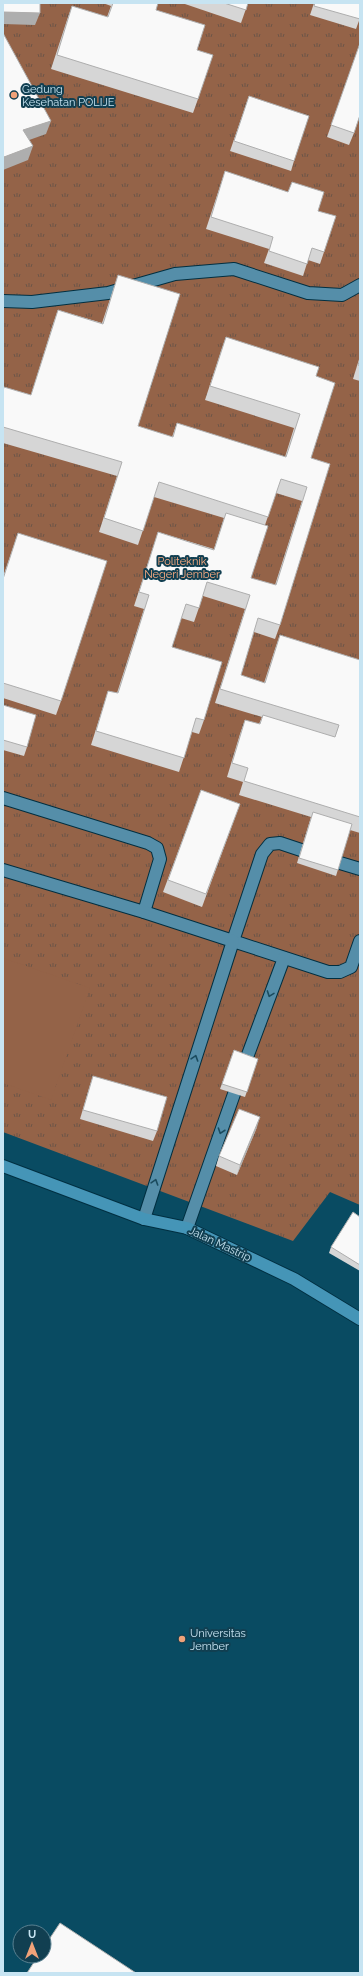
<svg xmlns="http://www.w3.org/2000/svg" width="363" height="1976" font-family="Raleway,sans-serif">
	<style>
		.park { fill: url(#park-tufts) }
		.garden { fill: #946348 }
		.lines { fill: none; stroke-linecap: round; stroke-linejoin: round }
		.minor-casing { stroke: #002f41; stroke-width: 14 }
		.major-casing { stroke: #002f41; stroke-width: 14 }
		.minor { stroke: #558ea9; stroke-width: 12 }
		.major { stroke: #4595b7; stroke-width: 12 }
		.wall { fill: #d6d6d6; fill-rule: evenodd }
		.shaded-wall { fill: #aeaeae }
		.building { fill: #f9f9f9; stroke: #aeaeae }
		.oneway { stroke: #1b4b5e }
		.poi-dot { fill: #f0a279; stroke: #113f51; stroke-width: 1.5 }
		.labels { text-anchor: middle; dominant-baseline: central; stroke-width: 4; stroke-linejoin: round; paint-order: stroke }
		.poi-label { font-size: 11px; fill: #c7e4f2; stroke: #113f51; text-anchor: start }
		.park-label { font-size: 11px; fill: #fdad82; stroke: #113f51 }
		.street-label { font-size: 11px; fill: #c7e4f2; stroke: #113f51 }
	</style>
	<defs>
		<pattern id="park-tufts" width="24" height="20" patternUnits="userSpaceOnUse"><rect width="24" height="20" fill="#946348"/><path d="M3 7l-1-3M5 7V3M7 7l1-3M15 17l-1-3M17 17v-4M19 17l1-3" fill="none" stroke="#6c5548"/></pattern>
	</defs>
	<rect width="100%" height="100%" fill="#094b62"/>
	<path class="park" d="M3,3H360V1205L330,1192L293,1241L3,1132Z"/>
	<path class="garden" d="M3,958L90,988L51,1100L3,1083Z"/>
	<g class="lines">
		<g class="minor-casing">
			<g id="minor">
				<path d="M3,301L32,302L108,293L175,274L234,269L308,293L342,295L360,285"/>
				<path d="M3,798L148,843L157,848L160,859L144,912"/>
				<path d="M301,850L280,843L270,844L262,854L233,941L328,972H340L351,967L360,941"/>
				<path d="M340,863L360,869"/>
				<path d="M3,870L144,912L233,941L144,1219"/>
				<path d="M246,1060L284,958"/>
				<path d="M187,1228L234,1094"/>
			</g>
		</g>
		<g class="major-casing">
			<path id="major" d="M3,1166L144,1219L187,1228L294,1279L360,1319"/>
		</g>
		<use href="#minor" class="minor"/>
		<use href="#major" class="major"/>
	</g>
	<g class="wall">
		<path d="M103,3H158L156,10L197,50L198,99L193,113L51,69L67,20L72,6L107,17L111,6Z"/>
		<path d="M182,3H248L241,23Z"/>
		<path d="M314,3H360V18L356,29L310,15Z"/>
		<path d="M360,43L354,133L349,145L327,137Z"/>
		<path d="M249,96L294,161L291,171L230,151Z"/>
		<path d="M225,171L318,211L324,252L320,264L308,260L303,276L264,263L269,249L206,229Z"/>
		<path d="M118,275L138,426L172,437L177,423L285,457L294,428L205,400L221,351L226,337L316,376L311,458L330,464L280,625L275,639L254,632L241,675L264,683L275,649L280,635L360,660V833L350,830L336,876L297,863L311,817L239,795L243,782L227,777L240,734L245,720L259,724L262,717L215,703L245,609L203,596L194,622L181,618L172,647L204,720L199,734L192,732L179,772L91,745L108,691L117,693L144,609L134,606L158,532L214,549L224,518L154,497L138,545L99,532L117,476L3,443V389L4,387L31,395L53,324L58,310L102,323ZM276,493L302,501L275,585L251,578L265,525Z"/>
		<path d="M360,356V381L353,379Z"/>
		<path d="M18,533L61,701L56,715L3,698V577Z"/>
		<path d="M3,705L27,747L24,756L3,750Z"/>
		<path d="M201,790L240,804L202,907L163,892Z"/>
		<path d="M234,1050L258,1059L245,1097L220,1089Z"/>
		<path d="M93,1076L157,1131L153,1141L80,1119L90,1085Z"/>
		<path d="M257,1127L237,1175L216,1166L219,1156Z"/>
		<path d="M360,1217V1271L329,1253L331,1247Z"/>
	</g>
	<g class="shaded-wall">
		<path d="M3,12L40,13L35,25L3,24Z"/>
		<path d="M51,121L46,134L18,144L23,130Z"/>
		<path d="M33,146L28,160L3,170V161L4,157Z"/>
		<path d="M260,1117L257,1127L237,1175L240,1165Z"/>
	</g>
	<g class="building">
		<path d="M3,3H40V13L3,12Z"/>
		<path d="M113,3H158L156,10L205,25L197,50L213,55L198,99L57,55L72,6L108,17Z"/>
		<path d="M224,3H248L246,10Z"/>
		<path d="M315,3H360V19L314,6Z"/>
		<path d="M3,33L51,121L23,130L33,146L4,157L3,155Z"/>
		<path d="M360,43V115L354,133L331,125Z"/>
		<path d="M249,96L309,116L294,161L234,141Z"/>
		<path d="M225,171L288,192L292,182L324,192L318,211L336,216L324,252L312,248L307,264L269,251L273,237L211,217Z"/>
		<path d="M118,275L180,294L138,426L173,437L177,423L286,457L300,414L210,386L226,337L319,367L316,376L335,383L311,458L330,464L280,625L258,618L241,675L265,683L280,635L360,660V817L244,781L248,768L232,763L245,720L260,724L263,715L335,737L339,725L220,689L250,595L207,582L199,608L186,604L172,647L222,662L204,720L196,718L184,758L96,731L108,691L118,693L149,595L139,592L158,532L214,550L226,513L268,526L251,578L276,585L307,487L281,479L268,517L159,482L143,531L104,518L122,462L3,427V391L4,387L31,395L58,310L103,324Z"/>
		<path d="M360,359V366L358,365Z"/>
		<path d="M18,533L107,561L61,701L3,683V579Z"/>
		<path d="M3,705L36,715L27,747L3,740Z"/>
		<path d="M201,790L240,804L206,894L168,880Z"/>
		<path d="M313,812L352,824L338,870L299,858Z"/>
		<path d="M234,1050L258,1059L247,1092L222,1084Z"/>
		<path d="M93,1076L167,1097L157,1131L83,1110Z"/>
		<path d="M239,1109L260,1117L240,1165L219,1156Z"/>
		<path d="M353,1212L360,1217V1265L331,1247Z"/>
		<path d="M60,1923L136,1973H27L38,1956H44V1947Z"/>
	</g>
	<defs><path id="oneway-chevron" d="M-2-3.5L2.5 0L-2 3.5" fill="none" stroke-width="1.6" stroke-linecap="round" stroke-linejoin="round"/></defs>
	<g class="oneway">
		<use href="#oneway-chevron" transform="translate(270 994) rotate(110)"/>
		<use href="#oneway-chevron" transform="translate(195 1058) rotate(-72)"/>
		<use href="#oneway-chevron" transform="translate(221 1131) rotate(109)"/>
		<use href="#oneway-chevron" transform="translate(155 1182) rotate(-72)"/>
	</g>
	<g class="poi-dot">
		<circle cx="14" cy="95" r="4"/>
		<circle cx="182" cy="1639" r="4"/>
	</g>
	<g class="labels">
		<g class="poi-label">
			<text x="22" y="89">Gedung<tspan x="22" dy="13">Kesehatan POLIJE</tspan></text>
			<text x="190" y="1633">Universitas<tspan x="190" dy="13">Jember</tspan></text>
		</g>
		<g class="park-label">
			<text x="182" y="561">Politeknik<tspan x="182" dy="13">Negeri Jember</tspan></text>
		</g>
		<g class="street-label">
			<text transform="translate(220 1244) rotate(25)">Jalan Mastrip</text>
		</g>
	</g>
	<rect width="363" height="1976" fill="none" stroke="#c7e4f2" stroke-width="8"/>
	<g transform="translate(32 1944)"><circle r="19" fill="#113f51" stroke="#5a8191"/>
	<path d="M0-3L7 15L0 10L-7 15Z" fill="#f0a279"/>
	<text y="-6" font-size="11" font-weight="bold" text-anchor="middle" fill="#c7e4f2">U</text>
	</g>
</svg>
